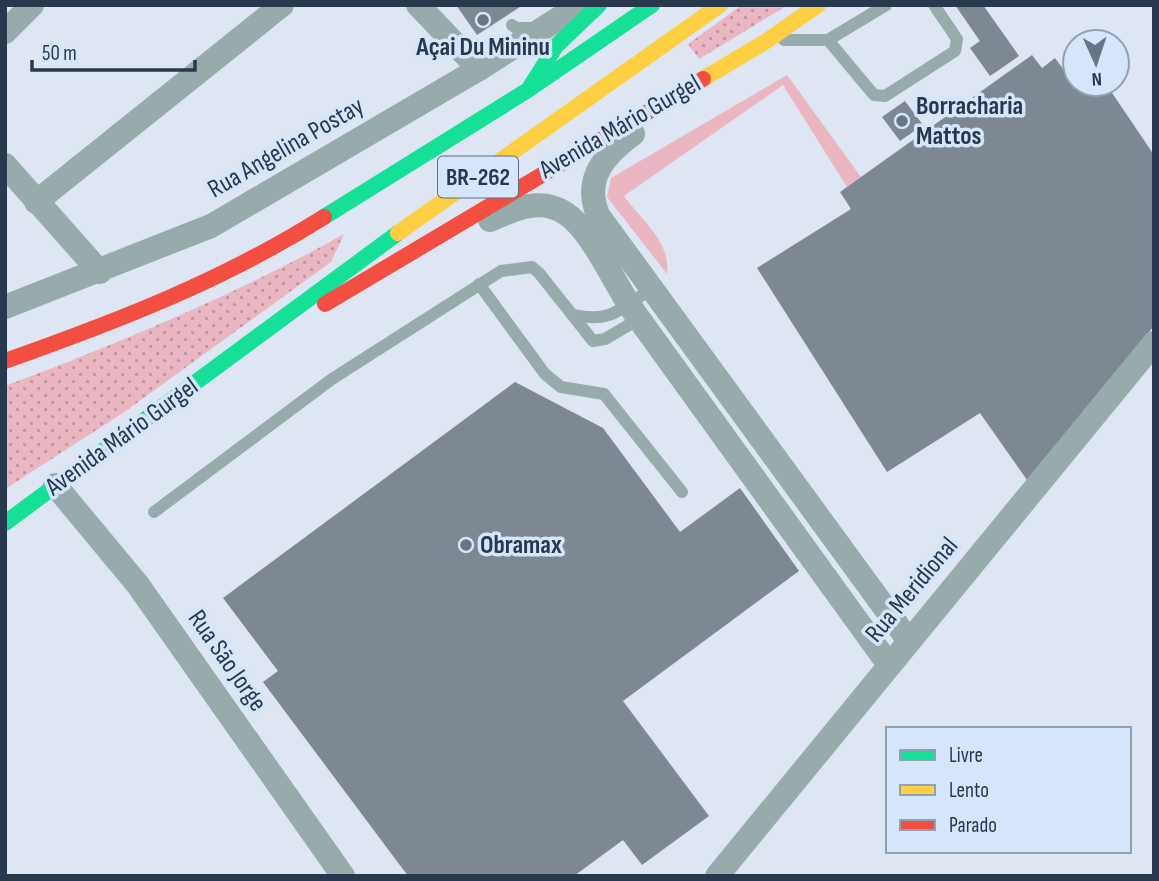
<svg xmlns="http://www.w3.org/2000/svg" width="1159" height="881" font-family="'Sofia Sans Condensed',sans-serif">
	<style>
		.grass { fill: #eab6c1 }
		.garden { fill: url(#garden-dots) }
		.building { fill: #7e8892 }
		.lines { fill: none; stroke-linecap: round; stroke-linejoin: round }
		.lane { stroke: #97aaac; stroke-width: 12 }
		.street { stroke: #97aaac; stroke-width: 24 }
		.fast { stroke: #16e098; stroke-width: 16 }
		.slow { stroke: #ffcf43; stroke-width: 16 }
		.jam { stroke: #f24e42; stroke-width: 16 }
		.poi-dot { fill: #677687; stroke: #d5e5fa; stroke-width: 2.5 }
		.labels { text-anchor: middle; dominant-baseline: central; stroke-width: 7; stroke-linejoin: round; paint-order: stroke }
		.shield { fill: #d5e5fa; stroke: #5c6d81; stroke-width: 2 }
		.shield-label { font-size: 24px; font-weight: bold; fill: #28394d }
		.poi-label { font-size: 26px; font-weight: bold; fill: #28394d; stroke: #d5e5fa; text-anchor: start }
		.street-label { font-size: 26px; fill: #28394d; stroke: #d5e5fa }
	</style>
	<defs>
		<pattern id="garden-dots" width="8" height="8" patternUnits="userSpaceOnUse" patternTransform="scale(1.75)"><rect width="8" height="8" fill="#eab6c1"/><path d="M2 2h.1M6 6h.1" fill="none" stroke="#be959f" stroke-width="1.8" stroke-linecap="round"/></pattern>
	</defs>
	<rect width="100%" height="100%" fill="#dde6f2"/>
	<path class="grass" d="M787,75L861,177L847,187L783,85L624,196C641,220 671,241 667,274L607,197L611,178Z"/>
	<g class="garden">
		<path d="M742,5H788L699,59L688,44Z"/>
		<path d="M344,234L331,262L123,413L5,489V386C122,342 235,295 344,234Z"/>
	</g>
	<g class="building">
		<path d="M456,5H523L477,35Z"/>
		<path d="M955,5H983L1019,56L990,76L970,48L980,41Z"/>
		<path d="M1032,55L1042,68L1055,58L1078,89L1085,84H1106L1154,155V326L1027,480L980,413L887,472L757,268L851,209L840,192Z"/>
		<path d="M905,101L923,125L900,141L882,117Z"/>
		<path d="M515,382L603,428L680,532L740,488L799,571L623,701L709,816L642,865L623,840L574,876H408L263,682L278,671L223,598Z"/>
	</g>
	<g class="lines">
		<g class="lane">
			<path d="M512,25L516,28H537"/>
			<path d="M784,40H828L886,5"/>
			<path d="M828,40L874,95L885,96L955,51L957,39L934,5"/>
			<path d="M479,284L545,374L561,387L604,394L682,492"/>
			<path d="M574,315C612,323 620,309 651,289"/>
			<path d="M154,512L332,379L501,271L532,267L539,273L593,341L605,339L639,319"/>
		</g>
		<g class="street">
			<path d="M418,5L479,69"/>
			<path d="M5,32L32,5"/>
			<path d="M633,134C605,155 583,178 598,215L909,641"/>
			<path d="M5,165L100,272"/>
			<path d="M36,202L282,5"/>
			<path d="M490,220C514,209 540,197 565,213C593,231 614,284 634,312C718,430 804,547 889,665"/>
			<path d="M5,307L211,226L479,69L580,5"/>
			<path d="M55,485L138,585L343,876"/>
			<path d="M717,876L1154,343"/>
		</g>
		<g class="fast">
			<path d="M530,87L556,46L599,5"/>
			<path d="M324,217L528,90L652,5"/>
			<path d="M5,523L398,233"/>
		</g>
		<g class="slow">
			<path d="M703,79L768,40L818,5"/>
			<path d="M398,233L720,5"/>
		</g>
		<g class="jam">
			<path d="M325,304L703,79"/>
			<path d="M5,361C118,321 222,281 324,217"/>
		</g>
	</g>
	<g class="poi-dot">
		<circle cx="483" cy="20" r="7"/>
		<circle cx="902" cy="121" r="7"/>
		<circle cx="466" cy="545" r="7"/>
	</g>
	<g class="labels">
		<rect class="shield" x="438" y="156.5" width="80" height="41" rx="5"/>
		<g class="shield-label">
			<text x="478" y="177">BR-262</text>
		</g>
		<g class="poi-label">
			<text x="483" y="47" text-anchor="middle">Açai Du Mininu</text>
			<text x="916" y="106">Borracharia<tspan x="916" dy="30">Mattos</tspan></text>
			<text x="480" y="545">Obramax</text>
		</g>
		<g class="street-label">
			<text transform="translate(620 127) rotate(-30)">Avenida Mário Gurgel</text>
			<text transform="translate(286 148) rotate(-30)">Rua Angelina Postay</text>
			<text transform="translate(122 437) rotate(-36)">Avenida Mário Gurgel</text>
			<text transform="translate(912 590) rotate(-50)">Rua Meridional</text>
			<text transform="translate(227 661) rotate(55)">Rua São Jorge</text>
		</g>
	</g>
	<rect width="1159" height="881" fill="none" stroke="#28394d" stroke-width="14"/>
	<rect x="886" y="727" width="245" height="126" fill="#d5e5fa" stroke="#90a0b5" stroke-width="2"/>
	<rect x="900" y="750" width="35" height="10" fill="#16e098" stroke="#90a0b5" stroke-width="2"/>
	<text x="949" y="762" font-size="21" fill="#28394d">Livre</text>
	<rect x="900" y="785" width="35" height="10" fill="#ffcf43" stroke="#90a0b5" stroke-width="2"/>
	<text x="949" y="797" font-size="21" fill="#28394d">Lento</text>
	<rect x="900" y="820" width="35" height="10" fill="#f24e42" stroke="#90a0b5" stroke-width="2"/>
	<text x="949" y="832" font-size="21" fill="#28394d">Parado</text>
	<g transform="translate(1096 63) rotate(177)"><circle r="33" fill="#d5e5fa" stroke="#90a0b5" stroke-width="2"/>
	<path d="M0-5L12 26L0 18L-12 26Z" fill="#677687"/>
	<text y="-10" font-size="19" font-weight="bold" text-anchor="middle" fill="#28394d">N</text>
	</g>
	<path d="M32 60v10h163v-10" fill="none" stroke="#28394d" stroke-width="3.5"/>
	<text x="42" y="60" font-size="21" fill="#28394d" stroke="#d5e5fa" stroke-width="5" paint-order="stroke">50 m</text>
</svg>
